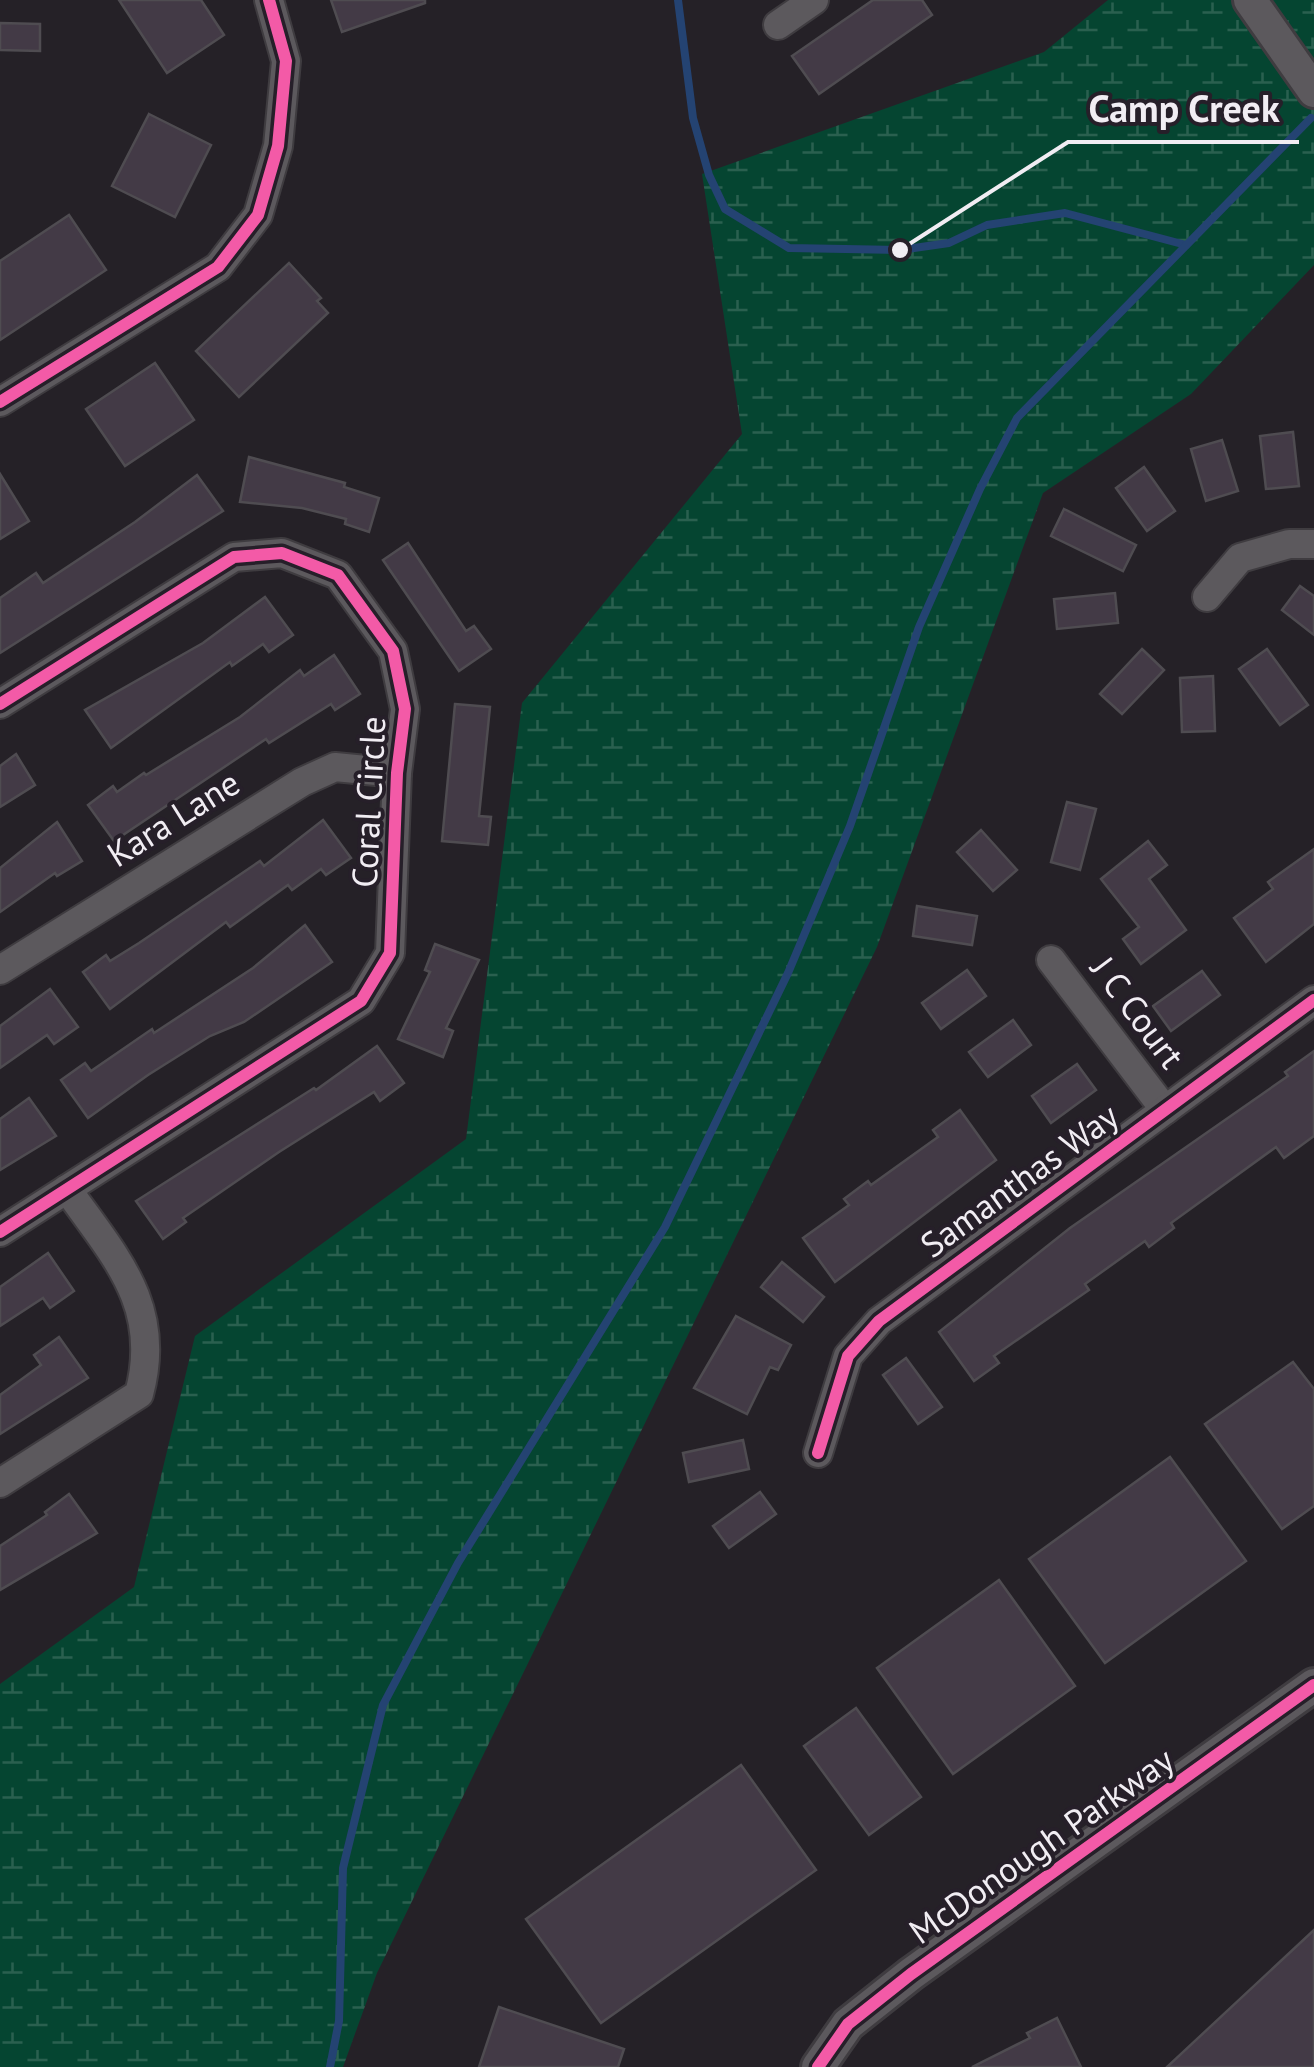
<svg xmlns="http://www.w3.org/2000/svg" width="1314" height="2067" font-family="'PT Sans',sans-serif">
	<style>
		.wetland { fill: url(#wetland-marsh) }
		.lines { fill: none; stroke-linecap: round; stroke-linejoin: round }
		.stream { stroke: #244372; stroke-width: 8 }
		.building { fill: #433a46; stroke: #4f4c51; stroke-width: 2.5 }
		.minor-casing { stroke: #3f3c40; stroke-width: 32 }
		.tertiary-casing { stroke: #3f3c40; stroke-width: 38 }
		.minor { stroke: #5c595d; stroke-width: 28 }
		.tertiary { stroke: #5c595d; stroke-width: 32 }
		.cycleway-casing { stroke: #261f29; stroke-width: 19 }
		.cycleway { stroke: #f35aa7; stroke-width: 12 }
		.labels { text-anchor: middle; dominant-baseline: central; stroke-width: 8; stroke-linejoin: round; paint-order: stroke }
		.street-label { font-size: 35px; fill: #f1edf3; stroke: #261f29 }
		.leader { fill: none; stroke: #f1edf3; stroke-width: 4 }
		.callout-dot { fill: #f1edf3; stroke: #261f29; stroke-width: 4 }
		.callout-label { font-size: 38px; text-anchor: middle; font-weight: bold; fill: #f1edf3; stroke: #261f29; stroke-width: 8; stroke-linejoin: round; paint-order: stroke }
	</style>
	<defs>
		<pattern id="wetland-marsh" width="20" height="14" patternUnits="userSpaceOnUse" patternTransform="scale(2.5)"><rect width="20" height="14" fill="#054531"/><path d="M1 5h8M5 5V1M11 12h8M15 12V8" fill="none" stroke="#2a604f"/></pattern>
	</defs>
	<rect width="100%" height="100%" fill="#252127"/>
	<path class="wetland" d="M1108,0H1314V265L1191,394L1043,493L877,947L377,1973L343,2067H0V1684L134,1587L195,1336L466,1139L522,703L742,434L702,174L1044,52Z"/>
	<g class="lines">
		<g class="stream">
			<path d="M678,0L693,118L709,175L725,209L789,248L900,250L949,243L987,225L1065,213L1186,245"/>
			<path d="M330,2067L339,2021L343,1868L383,1705L458,1563L665,1227L788,973L850,826L919,627L980,489L1017,418L1311,118"/>
		</g>
	</g>
	<g class="building">
		<path d="M119,0H201L224,35L167,73Z"/>
		<path d="M331,0H425V3L342,32Z"/>
		<path d="M873,0H922L932,15L819,94L792,56Z"/>
		<path d="M0,23L40,24V51L0,50Z"/>
		<path d="M149,114L211,145L175,217L112,186Z"/>
		<path d="M69,215L106,270L0,340V261Z"/>
		<path d="M289,263L321,298L317,301L328,313L239,397L196,351Z"/>
		<path d="M155,363L194,420L125,466L86,409Z"/>
		<path d="M1293,432L1299,486L1266,489L1260,436Z"/>
		<path d="M1222,440L1238,491L1206,501L1191,449Z"/>
		<path d="M249,457L345,483L344,487L379,498L369,532L345,524L346,519L302,508L240,502Z"/>
		<path d="M1144,467L1175,511L1147,531L1116,488Z"/>
		<path d="M0,474L29,521L0,539Z"/>
		<path d="M197,475L223,511L0,653V598L36,573L43,583L135,522Z"/>
		<path d="M1064,509L1136,545L1123,571L1051,536Z"/>
		<path d="M408,543L466,631L474,626L491,649L459,671L383,560Z"/>
		<path d="M1300,586L1314,596V635L1282,610Z"/>
		<path d="M1115,593L1118,623L1057,629L1054,599Z"/>
		<path d="M265,597L293,635L269,652L263,644L232,666L230,662L111,748L85,710L203,643Z"/>
		<path d="M1142,649L1164,670L1122,714L1100,694Z"/>
		<path d="M1267,649L1308,705L1280,725L1239,669Z"/>
		<path d="M334,655L360,694L335,710L331,704L269,743L266,739L114,841L88,805L113,786L117,792L144,773L146,775L240,717L300,670L304,676Z"/>
		<path d="M1213,676L1215,731L1182,732L1180,678Z"/>
		<path d="M455,704L490,707L479,816L491,817L488,845L442,841Z"/>
		<path d="M16,754L35,785L0,807V766Z"/>
		<path d="M1067,802L1096,809L1080,870L1051,862Z"/>
		<path d="M323,820L351,858L326,875L321,869L292,890L288,885L230,927L226,922L110,1009L83,972L106,955L110,961L139,943L260,861L264,866Z"/>
		<path d="M57,822L82,861L57,876L55,873L0,912V868Z"/>
		<path d="M981,830L1017,870L993,891L957,852Z"/>
		<path d="M1148,841L1167,865L1149,879L1186,930L1141,964L1123,939L1139,927L1101,879Z"/>
		<path d="M1314,849V924L1266,962L1234,918L1273,889L1268,882Z"/>
		<path d="M917,906L977,916L972,945L913,936Z"/>
		<path d="M305,925L332,962L244,1022L210,1036L148,1075L88,1118L61,1080L85,1063L91,1071L152,1029L154,1033L253,968Z"/>
		<path d="M435,944L479,960L446,1028L453,1031L443,1057L398,1039L430,972L425,970Z"/>
		<path d="M967,970L986,996L941,1029L922,1003Z"/>
		<path d="M1202,971L1220,995L1171,1031L1153,1006Z"/>
		<path d="M50,989L78,1027L54,1044L47,1035L0,1068V1026Z"/>
		<path d="M1013,1020L1031,1045L988,1077L969,1052Z"/>
		<path d="M377,1046L404,1083L380,1101L374,1092L279,1152L183,1218L186,1222L163,1239L136,1201L314,1088L316,1090Z"/>
		<path d="M1314,1051V1136L1284,1158L1276,1147L1171,1223L1174,1228L1149,1247L1145,1241L1085,1284L1089,1290L994,1356L999,1363L974,1381L939,1332L1070,1228L1288,1076L1285,1072Z"/>
		<path d="M1077,1064L1096,1090L1051,1123L1032,1096Z"/>
		<path d="M29,1098L56,1136L0,1170V1119Z"/>
		<path d="M960,1110L996,1160L835,1282L803,1238L849,1205L844,1199L868,1181L871,1185L938,1137L933,1130Z"/>
		<path d="M48,1253L74,1291L50,1308L43,1298L0,1326V1287Z"/>
		<path d="M782,1262L824,1297L803,1322L761,1287Z"/>
		<path d="M736,1316L791,1345L778,1370L770,1367L747,1414L694,1388Z"/>
		<path d="M59,1337L88,1378L0,1434V1395L41,1365L34,1355Z"/>
		<path d="M906,1358L942,1407L918,1424L883,1375Z"/>
		<path d="M1293,1362L1314,1389V1506L1282,1529L1205,1424Z"/>
		<path d="M743,1440L749,1469L689,1482L683,1453Z"/>
		<path d="M1170,1457L1246,1561L1105,1663L1029,1559Z"/>
		<path d="M760,1492L776,1514L729,1548L713,1526Z"/>
		<path d="M69,1494L97,1533L0,1590V1546L47,1515L45,1512Z"/>
		<path d="M999,1580L1075,1686L953,1774L877,1668Z"/>
		<path d="M856,1708L921,1797L869,1835L804,1746Z"/>
		<path d="M741,1765L816,1870L601,2023L526,1919Z"/>
		<path d="M1314,1930V2067H1167Z"/>
		<path d="M499,2007L624,2049L618,2067H479Z"/>
		<path d="M1057,2018L1081,2067H972L1030,2038L1027,2033Z"/>
	</g>
	<g class="lines">
		<g class="minor-casing">
			<g id="minor">
				<path d="M778,25L814,0"/>
				<path d="M0,402L218,267L258,215L278,146L286,61L269,0"/>
				<path d="M1207,597L1240,558L1289,544H1314"/>
				<path d="M0,704L234,557L282,553L338,575L393,651L405,709L397,773L390,953L361,1001L0,1232"/>
				<path d="M1051,960L1165,1110"/>
				<path d="M0,970L302,782L335,767L397,773"/>
				<path d="M818,1453L848,1356L879,1321L1314,1000"/>
				<path d="M0,1483L139,1394C163,1306 115,1257 67,1189"/>
			</g>
		</g>
		<g class="tertiary-casing">
			<g id="tertiary">
				<path d="M1250,0L1314,91"/>
				<path d="M818,2067L848,2024L911,1974L1314,1685"/>
			</g>
		</g>
		<use href="#minor" class="minor"/>
		<use href="#tertiary" class="tertiary"/>
		<g class="cycleway-casing">
			<g id="cycleway">
				<path d="M0,402L218,267L258,215L278,146L286,61L269,0"/>
				<path d="M0,704L234,557L282,553L338,575L393,651L405,709L397,773L390,953L361,1001L0,1232"/>
				<path d="M818,1453L848,1356L879,1321L1314,1000"/>
				<path d="M818,2067L848,2024L911,1974L1314,1685"/>
			</g>
		</g>
		<use href="#cycleway" class="cycleway"/>
	</g>
	<g class="labels">
		<g class="street-label">
			<text transform="translate(368 802) rotate(-87)">Coral Circle</text>
			<text transform="translate(173 818) rotate(-32)">Kara Lane</text>
			<text transform="translate(1138 1012) rotate(53)">J C Court</text>
			<text transform="translate(1019 1180) rotate(-36)">Samanthas Way</text>
			<text transform="translate(1041 1845) rotate(-35)">McDonough Parkway</text>
		</g>
	</g>
	<path class="leader" d="M900 250L1068 142H1299"/>
	<circle class="callout-dot" cx="900" cy="250" r="10"/>
	<g class="callout-label">
		<text x="1184" y="122">Camp Creek</text>
	</g>
</svg>
